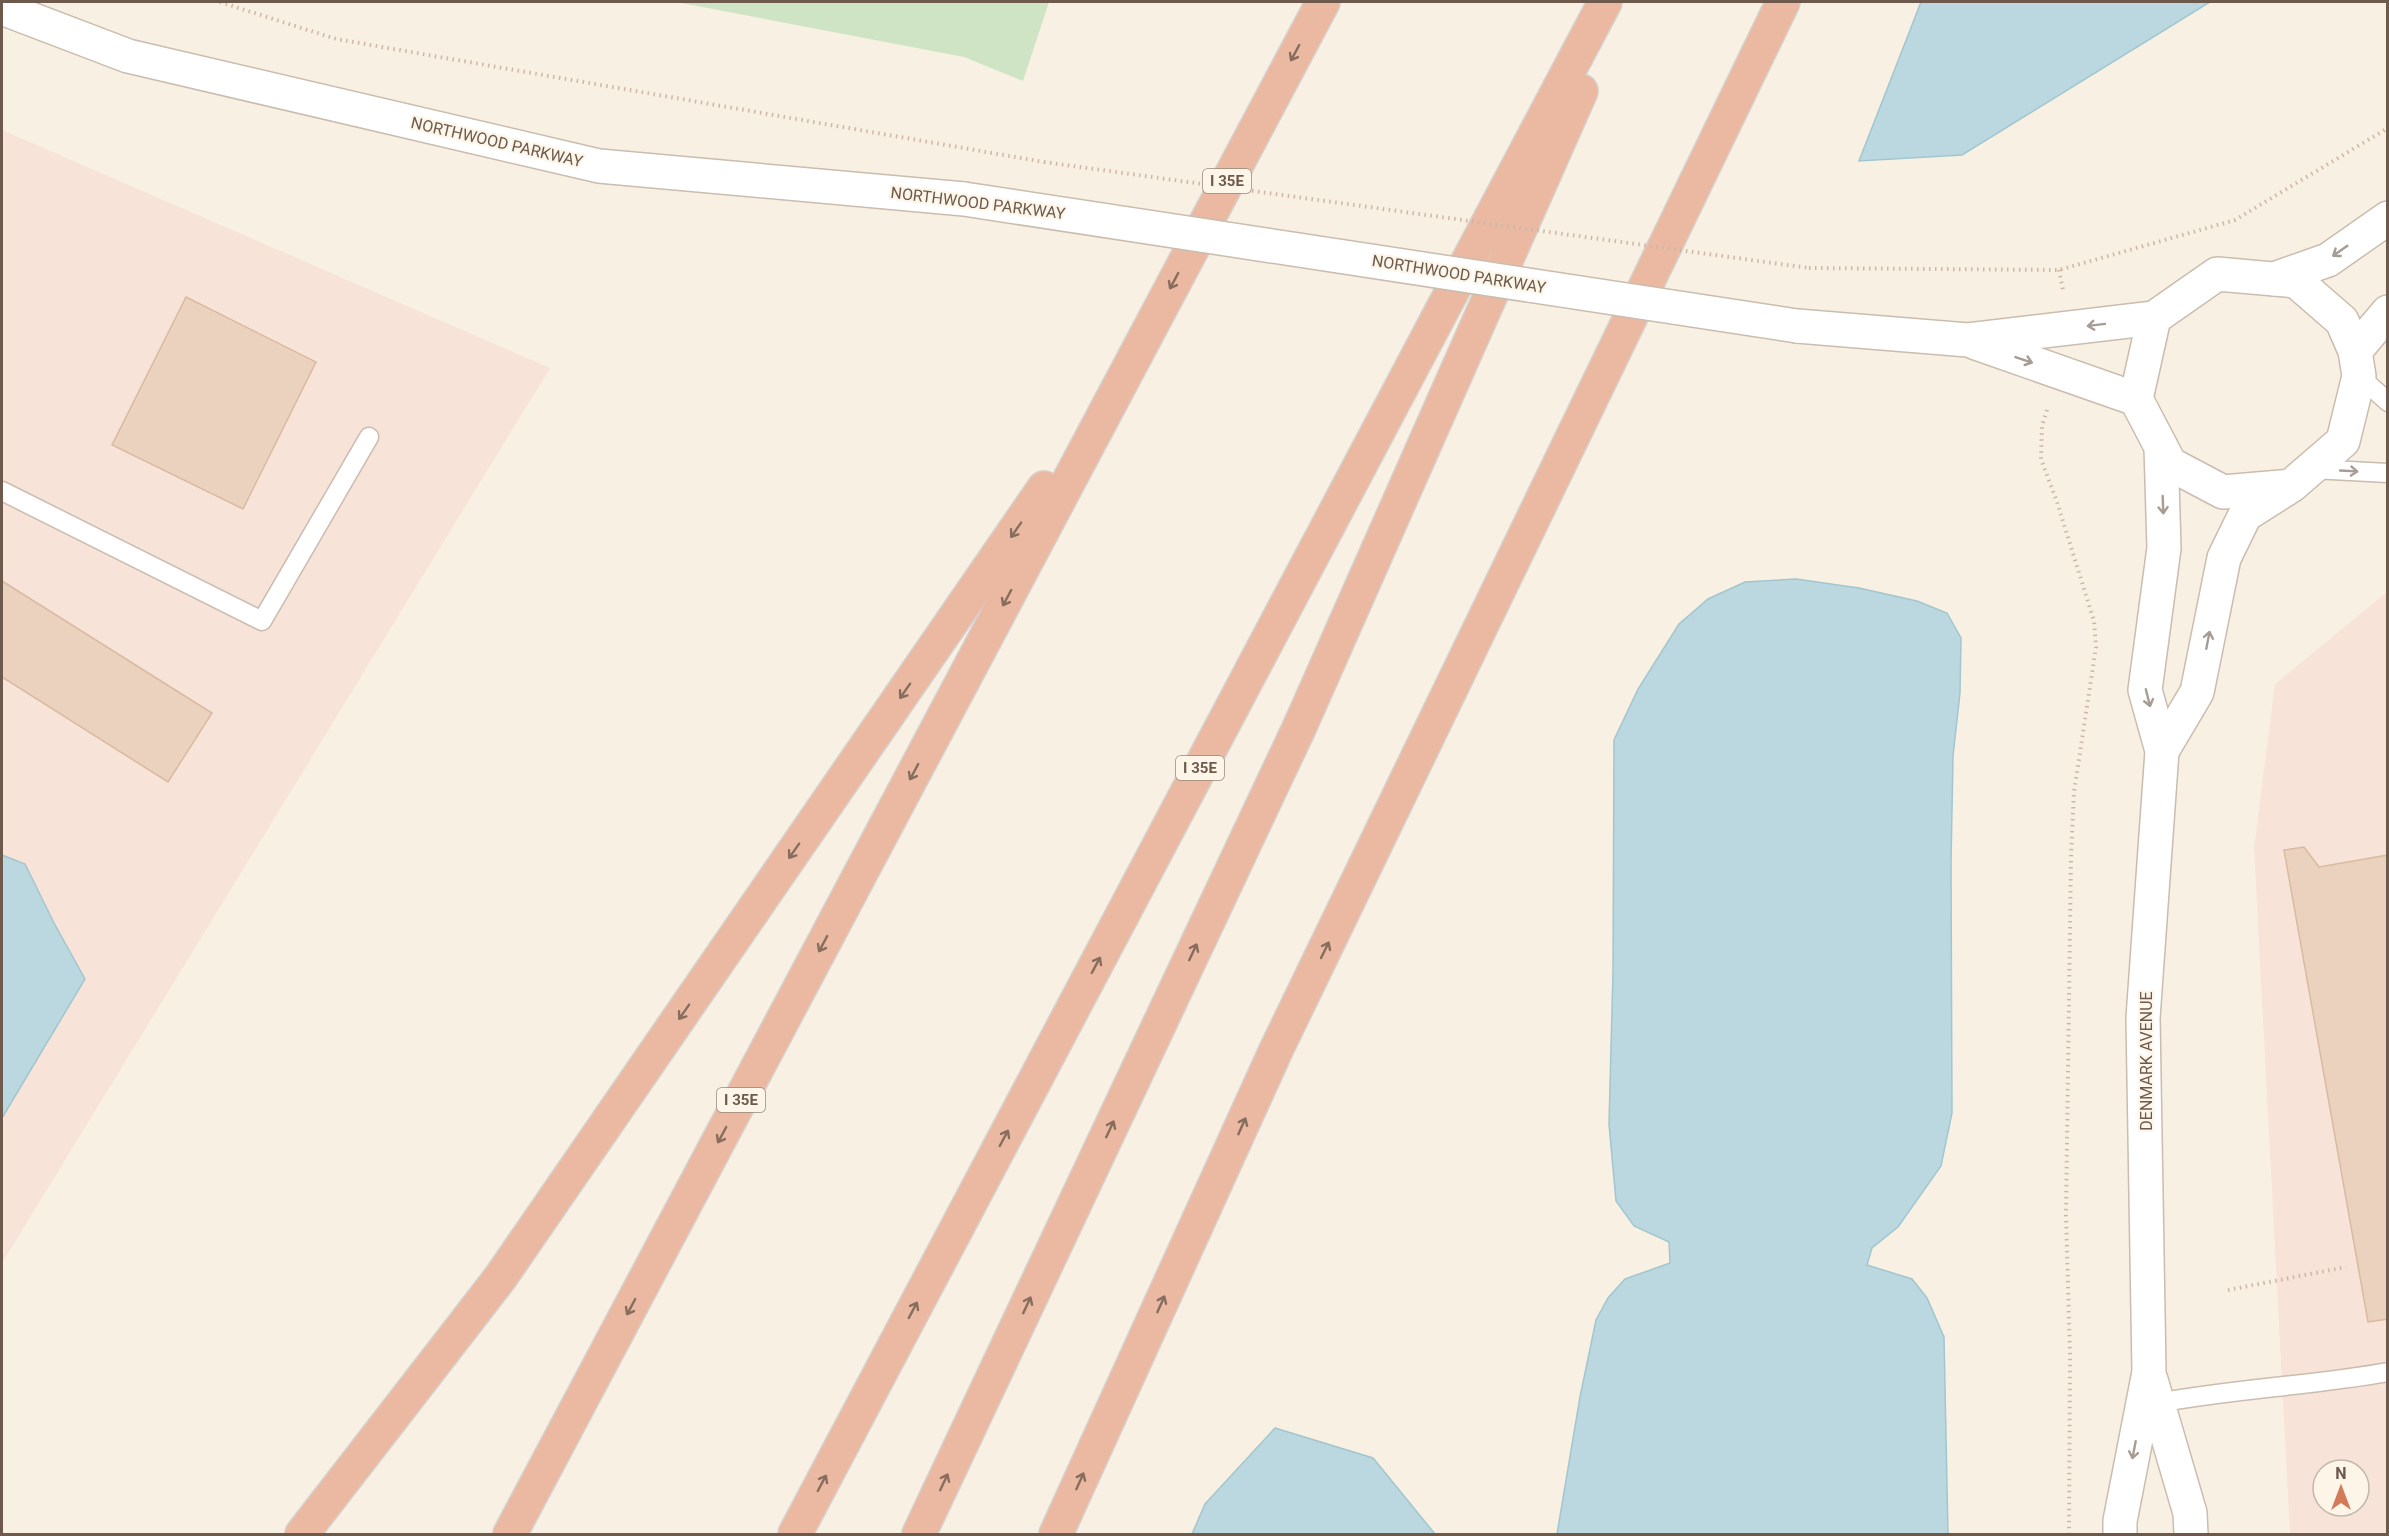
<svg xmlns="http://www.w3.org/2000/svg" width="2389" height="1536" font-family="Roboto,sans-serif">
	<style>
		.commercial { fill: #f7e3d8; fill-rule: evenodd }
		.green { fill: #cfe4c4 }
		.water { fill: #bbd7df; stroke: #a2c6cf; stroke-width: 1.5 }
		.building { fill: #ead2be; stroke: #dabaa1; stroke-width: 1.5 }
		.lines { fill: none; stroke-linecap: round; stroke-linejoin: round }
		.service-casing { stroke: #cabcae; stroke-width: 21 }
		.tertiary-casing { stroke: #cabcae; stroke-width: 36 }
		.motorway-casing { stroke: #d6d1cd; stroke-width: 36 }
		.path { stroke: #ceb6a2; stroke-width: 4; stroke-dasharray: 1.5 4.5; stroke-linecap: butt }
		.service { stroke: #fff; stroke-width: 18 }
		.tertiary { stroke: #fff; stroke-width: 33 }
		.motorway { stroke: #ebb9a2; stroke-width: 33 }
		.tertiary-bridge-casing { stroke: #cabcae; stroke-width: 36; stroke-linecap: butt }
		.path-bridge { stroke: #ceb6a2; stroke-width: 4; stroke-dasharray: 1.5 4.5; stroke-linecap: butt }
		.tertiary-bridge { stroke: #fff; stroke-width: 33 }
		.oneway { stroke: #866d5e }
		.oneway2 { stroke: #a79c94 }
		.labels { text-anchor: middle; dominant-baseline: central; stroke-width: 4.5; stroke-linejoin: round; paint-order: stroke }
		.shield { fill: #fcf5e8; stroke: #98887c; stroke-width: 1.5 }
		.shield-label { font-size: 15px; font-weight: bold; fill: #6d5a4d }
		.street-label { font-size: 16px; fill: #6d5a4d; stroke: #fcf5e8 }
	</style>
	<rect width="100%" height="100%" fill="#f8f1e3"/>
	<g class="commercial">
		<path d="M2,130L550,368L2,1263Z"/>
		<path d="M2387,592V1534H2290L2254,848L2275,684ZM2323,1470H2359V1506H2323Z"/>
	</g>
	<path class="green" d="M676,2H1049L1023,81L964,57Z"/>
	<g class="water">
		<path d="M1921,2H2210L1962,155L1859,161Z"/>
		<path d="M1796,579L1859,588L1917,601L1947,613L1961,638L1960,693L1953,756L1951,863L1952,1113L1941,1166L1898,1227L1872,1248L1867,1265L1912,1279L1927,1298L1944,1337L1948,1534H1557L1580,1397L1596,1320L1608,1298L1625,1279L1670,1263L1669,1242L1634,1226L1616,1201L1609,1124L1613,972L1614,740L1638,689L1679,624L1708,599L1745,582Z"/>
		<path d="M2,855L25,864L54,923L85,979L2,1118Z"/>
		<path d="M1275,1428L1373,1458L1435,1534H1192L1205,1504Z"/>
	</g>
	<g class="building">
		<path d="M186,297L316,362L243,509L112,445Z"/>
		<path d="M2,581L212,713L168,782L2,677Z"/>
		<path d="M2304,847L2319,867L2388,855V1319L2368,1322L2284,850Z"/>
	</g>
	<g class="lines">
		<g class="service-casing">
			<g id="service">
				<path d="M2359,376L2388,402"/>
				<path d="M2312,469L2388,473"/>
				<path d="M2,491L262,621L369,437"/>
				<path d="M2152,1404C2230,1389 2309,1386 2388,1372"/>
			</g>
		</g>
		<g class="tertiary-casing">
			<g id="tertiary">
				<path d="M2,8L128,56L599,166L964,199"/>
				<path d="M2217,274L2296,281L2342,321L2355,351L2359,376L2343,441L2291,486L2223,492L2170,464L2136,399L2154,318Z"/>
				<path d="M2274,279L2328,260L2388,218"/>
				<path d="M1797,326L1968,340L2154,318"/>
				<path d="M1976,343L2136,399"/>
				<path d="M2355,351L2388,312"/>
				<path d="M2162,751L2197,692L2224,558L2245,515L2286,489"/>
				<path d="M2151,1380L2190,1513L2191,1534"/>
				<path d="M2120,1534V1521L2149,1372L2143,1018L2162,751L2145,690L2164,548L2161,447"/>
			</g>
		</g>
		<g class="motorway-casing">
			<g id="motorway">
				<path d="M302,1534L500,1278L1044,488"/>
				<path d="M510,1534L1323,2"/>
				<path d="M795,1534L1605,2"/>
				<path d="M919,1534L1300,726L1581,91"/>
				<path d="M1056,1534L1277,1048L1783,2"/>
			</g>
		</g>
		<g class="path">
			<path d="M220,2L336,39L1044,162"/>
			<path d="M1809,268L2059,270L2235,220L2388,128"/>
			<path d="M2059,270L2063,290"/>
			<path d="M2047,410L2042,426L2041,459L2057,502L2094,621L2096,647L2074,792L2071,857L2066,1215L2070,1354L2069,1534"/>
			<path d="M2228,1290L2346,1267"/>
		</g>
		<use href="#service" class="service"/>
		<use href="#tertiary" class="tertiary"/>
		<use href="#motorway" class="motorway"/>
		<g class="tertiary-bridge-casing">
			<path id="tertiary-bridge" d="M964,199L1797,326"/>
		</g>
		<path class="path-bridge" d="M1044,162L1809,268"/>
		<use href="#tertiary-bridge" class="tertiary-bridge"/>
	</g>
	<defs><path id="oneway-shaft" d="M-6 0H5M1.5-3L5.5 0L1.5 3" fill="none" stroke-width="1.6" stroke-linecap="round" stroke-linejoin="round" transform="scale(1.5)"/></defs>
	<g class="oneway">
		<use href="#oneway-shaft" transform="translate(1295 53) rotate(118)"/>
		<use href="#oneway-shaft" transform="translate(1174 281) rotate(118)"/>
		<use href="#oneway-shaft" transform="translate(1016 530) rotate(125)"/>
		<use href="#oneway-shaft" transform="translate(1007 598) rotate(118)"/>
		<use href="#oneway-shaft" transform="translate(905 691) rotate(125)"/>
		<use href="#oneway-shaft" transform="translate(914 772) rotate(118)"/>
		<use href="#oneway-shaft" transform="translate(794 851) rotate(125)"/>
		<use href="#oneway-shaft" transform="translate(823 944) rotate(118)"/>
		<use href="#oneway-shaft" transform="translate(1325 950) rotate(-64)"/>
		<use href="#oneway-shaft" transform="translate(1193 952) rotate(-65)"/>
		<use href="#oneway-shaft" transform="translate(1096 965) rotate(-62)"/>
		<use href="#oneway-shaft" transform="translate(684 1012) rotate(125)"/>
		<use href="#oneway-shaft" transform="translate(1242 1126) rotate(-66)"/>
		<use href="#oneway-shaft" transform="translate(1110 1129) rotate(-65)"/>
		<use href="#oneway-shaft" transform="translate(722 1135) rotate(118)"/>
		<use href="#oneway-shaft" transform="translate(1004 1138) rotate(-62)"/>
		<use href="#oneway-shaft" transform="translate(1161 1304) rotate(-66)"/>
		<use href="#oneway-shaft" transform="translate(1027 1305) rotate(-65)"/>
		<use href="#oneway-shaft" transform="translate(631 1307) rotate(118)"/>
		<use href="#oneway-shaft" transform="translate(913 1310) rotate(-62)"/>
		<use href="#oneway-shaft" transform="translate(1080 1481) rotate(-66)"/>
		<use href="#oneway-shaft" transform="translate(944 1482) rotate(-65)"/>
		<use href="#oneway-shaft" transform="translate(822 1483) rotate(-62)"/>
	</g>
	<g class="oneway2">
		<use href="#oneway-shaft" transform="translate(2340 251) rotate(145)"/>
		<use href="#oneway-shaft" transform="translate(2096 325) rotate(173)"/>
		<use href="#oneway-shaft" transform="translate(2024 360) rotate(19)"/>
		<use href="#oneway-shaft" transform="translate(2349 471) rotate(3)"/>
		<use href="#oneway-shaft" transform="translate(2163 505) rotate(88)"/>
		<use href="#oneway-shaft" transform="translate(2208 640) rotate(-79)"/>
		<use href="#oneway-shaft" transform="translate(2148 698) rotate(76)"/>
		<use href="#oneway-shaft" transform="translate(2134 1450) rotate(101)"/>
	</g>
	<g class="labels">
		<g class="shield">
			<rect x="1203" y="169" width="48" height="24" rx="4.5"/>
			<rect x="1176" y="756" width="48" height="24" rx="4.5"/>
			<rect x="717" y="1088" width="48" height="24" rx="4.5"/>
		</g>
		<g class="shield-label">
			<text x="1227" y="181">I 35E</text>
			<text x="1200" y="768">I 35E</text>
			<text x="741" y="1100">I 35E</text>
		</g>
		<g class="street-label">
			<text transform="translate(497 142) rotate(13)">NORTHWOOD PARKWAY</text>
			<text transform="translate(978 203) rotate(7)">NORTHWOOD PARKWAY</text>
			<text transform="translate(1459 274) rotate(9)">NORTHWOOD PARKWAY</text>
			<text transform="translate(2146 1061) rotate(-90)">DENMARK AVENUE</text>
		</g>
	</g>
	<rect width="2389" height="1536" fill="none" stroke="#6d5a4d" stroke-width="6"/>
	<g transform="translate(2341 1488)"><circle r="28" fill="#fcf5e8" stroke="#c3b7aa" stroke-width="1.5"/>
	<path d="M0-4.5L10 22L0 15L-10 22Z" fill="#d37a58"/>
	<text y="-9" font-size="16" font-weight="bold" text-anchor="middle" fill="#6d5a4d">N</text>
	</g>
</svg>
